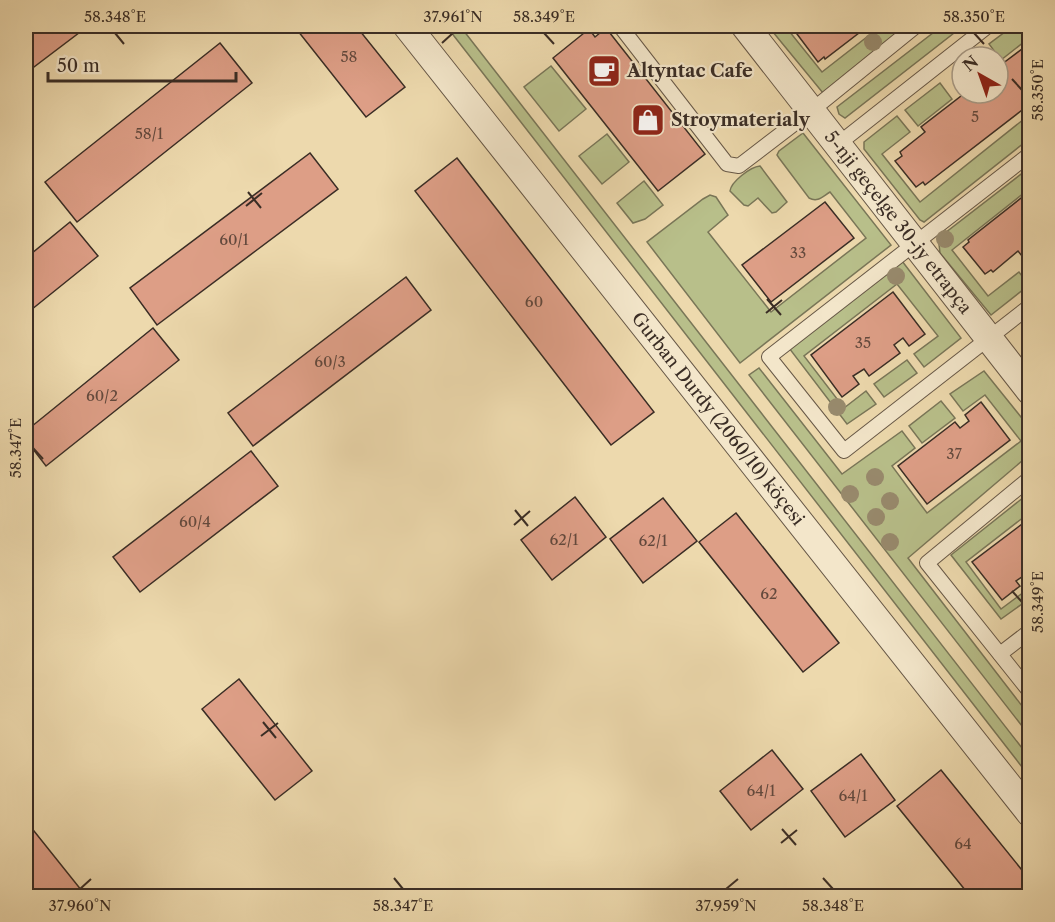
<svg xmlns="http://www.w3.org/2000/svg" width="1055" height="922" font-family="'Libre Caslon Text',serif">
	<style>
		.green { fill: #b8bf8a; stroke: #797658; stroke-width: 1.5 }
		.building { fill: #dd9e86; stroke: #3a2d25; stroke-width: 1.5 }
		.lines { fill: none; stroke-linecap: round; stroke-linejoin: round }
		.service-casing { stroke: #675847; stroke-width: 16 }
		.minor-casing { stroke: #675847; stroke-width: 29 }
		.service { stroke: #f3e6ca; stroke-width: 14 }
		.minor { stroke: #f3e6ca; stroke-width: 27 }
		.tree { fill: #988a6d }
		.ticks { fill: none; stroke: #3a2d25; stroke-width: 2 }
		.labels { text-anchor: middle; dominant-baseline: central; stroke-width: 4.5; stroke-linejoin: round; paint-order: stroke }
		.number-label { font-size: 15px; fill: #63493d }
		.poi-label { font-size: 18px; font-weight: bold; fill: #3a2d25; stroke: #f3e6ca; text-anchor: start }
		.street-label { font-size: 18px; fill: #3a2d25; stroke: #f3e6ca }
		.neatline { fill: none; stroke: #3a2d25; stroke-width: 2 }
		.ticks-label { font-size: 15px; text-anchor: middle; fill: #3a2d25 }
	</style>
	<rect width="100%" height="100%" fill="#edd9ad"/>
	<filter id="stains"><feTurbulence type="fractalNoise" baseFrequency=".00333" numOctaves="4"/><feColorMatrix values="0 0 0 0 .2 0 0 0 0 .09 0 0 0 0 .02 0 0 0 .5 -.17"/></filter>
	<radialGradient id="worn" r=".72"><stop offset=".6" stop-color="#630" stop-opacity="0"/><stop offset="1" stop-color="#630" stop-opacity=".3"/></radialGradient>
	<g class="green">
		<path d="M460,26L1029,757V776L454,36L452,33Z"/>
		<path d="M768,26H785L822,72L881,26H910L823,93Z"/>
		<path d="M942,26H963L845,118L839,114L837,107Z"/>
		<path d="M1013,26H1023L1029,34V38L1001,60L989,44Z"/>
		<path d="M551,66L586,109L559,131L524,87Z"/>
		<path d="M940,83L952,99L918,126L905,110Z"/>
		<path d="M1029,115V139L924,222L920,220L864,149V142L897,116L910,132L882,154L920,202Z"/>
		<path d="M803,133L891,245L740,363L647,242L703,199L710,195L716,197L728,215L708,232L771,312L866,238L830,192C823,196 818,203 809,198L779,158L777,155L779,151Z"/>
		<path d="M607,134L629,162L602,184L579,156Z"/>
		<path d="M760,166L787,202L776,212L772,213L758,198L748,206L744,205L730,191C731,182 750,167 760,166Z"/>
		<path d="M1029,168V189L952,250L988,296L1019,272L1029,285L991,315L940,253L939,244L945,233Z"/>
		<path d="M644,181L663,205L645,219L633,223L617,203Z"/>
		<path d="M902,261L961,338L924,367L914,354L938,336L897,284L804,356L844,408L866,391L876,404L847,424L789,348Z"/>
		<path d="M907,360L917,373L884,397L874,384Z"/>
		<path d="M759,368L842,474L902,431L915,448L892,466L927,513L1021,441L985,395L963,411L950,394L984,371L1029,427V455L908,558L1029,715V735L749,375Z"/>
		<path d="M941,401L955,418L922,443L909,426Z"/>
		<path d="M1029,493V513L966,562L1001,609L1024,592L1029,599L1001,619L951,555Z"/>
	</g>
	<g class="building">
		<path d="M26,26H88L26,73Z"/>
		<path d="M294,26H356L405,87L366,117Z"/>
		<path d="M803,26H868L825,59L824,57L818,62L797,34L802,29L801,27Z"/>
		<path d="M606,28L705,154L658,191L553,58L589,29L595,37Z"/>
		<path d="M220,43L252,83L77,222L45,182Z"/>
		<path d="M1030,43V104L925,185L923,182L916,187L895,161L902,156L900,152L925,132L921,127L965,93H998V67Z"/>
		<path d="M310,153L338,189L157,325L130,288Z"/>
		<path d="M457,158L654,412L611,445L415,191Z"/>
		<path d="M1030,191V250L1022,256L1018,251L993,272L991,270L985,274L963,247L969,242L968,240Z"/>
		<path d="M825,202L854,238L771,302L742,265Z"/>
		<path d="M70,222L98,256L26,314V258Z"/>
		<path d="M406,277L431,310L253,446L228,413Z"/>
		<path d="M893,292L925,334L909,346L903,338L894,345L900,353L869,376L864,369L853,376L859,384L842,397L811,355Z"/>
		<path d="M153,328L179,360L46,466L26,440V431Z"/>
		<path d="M981,402L1010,440L927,504L898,466L955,422L960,428L969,421L965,415Z"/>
		<path d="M251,451L278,486L140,592L113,557Z"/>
		<path d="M575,497L606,537L552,580L521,540Z"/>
		<path d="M663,498L697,541L643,583L610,539Z"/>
		<path d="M736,513L839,643L803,672L699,542Z"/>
		<path d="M1030,518V579L1025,575L1016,581L1020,586L1002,600L972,562Z"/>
		<path d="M239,679L312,771L275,800L202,709Z"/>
		<path d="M772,750L803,789L751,830L720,791Z"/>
		<path d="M861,754L895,800L845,837L811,791Z"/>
		<path d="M941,770L1030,880V896H970L897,806Z"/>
		<path d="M26,821L86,896H26Z"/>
	</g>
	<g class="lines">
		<g class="service-casing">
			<g id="service">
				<path d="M620,26L727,164L739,166L811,111L916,26"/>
				<path d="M837,145L988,26"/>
				<path d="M1030,154L769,357L844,451L1030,306"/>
				<path d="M1030,478L927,563L1030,692"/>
				<path d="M1000,654L1030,631"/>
			</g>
		</g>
		<g class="minor-casing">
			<g id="minor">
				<path id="s1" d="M407,26L1030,813"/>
				<path id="s2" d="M745,26L1030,391"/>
			</g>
		</g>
		<use href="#service" class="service"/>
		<use href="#minor" class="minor"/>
	</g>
	<g class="tree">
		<circle cx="873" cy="42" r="9"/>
		<circle cx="945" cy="239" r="9"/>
		<circle cx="896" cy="276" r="9"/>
		<circle cx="837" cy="407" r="9"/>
		<circle cx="875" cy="477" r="9"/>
		<circle cx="850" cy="494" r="9"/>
		<circle cx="890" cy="501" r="9"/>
		<circle cx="876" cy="517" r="9"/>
		<circle cx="890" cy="542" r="9"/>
	</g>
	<path class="ticks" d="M115,33L124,44M544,33L554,44M974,33L984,44M442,43L453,33M1012,79L1022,90M248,192L261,208M246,206L262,193M767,299L781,315M766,313L782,300M33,448L43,459M515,510L528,526M514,525L530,511M1012,591L1022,602M263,722L276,738M261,736L278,723M782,829L796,845M781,843L797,830M394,878L403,889M823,878L833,889M80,889L91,879M726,889L738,879"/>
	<defs>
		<g id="cafe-square" transform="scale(1.725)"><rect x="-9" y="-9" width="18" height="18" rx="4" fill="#8f2418" stroke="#f3e6ca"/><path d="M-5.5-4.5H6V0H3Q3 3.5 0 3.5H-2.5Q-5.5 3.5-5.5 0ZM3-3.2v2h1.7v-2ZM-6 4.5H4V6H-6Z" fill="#fff"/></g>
		<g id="shop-square" transform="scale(1.725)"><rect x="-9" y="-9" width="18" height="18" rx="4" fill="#8f2418" stroke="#f3e6ca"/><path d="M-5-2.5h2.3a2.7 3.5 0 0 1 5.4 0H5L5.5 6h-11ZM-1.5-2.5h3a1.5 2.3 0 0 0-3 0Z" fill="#fff"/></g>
	</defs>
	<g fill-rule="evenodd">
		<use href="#cafe-square" x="604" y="71"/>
		<use href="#shop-square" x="648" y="120"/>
	</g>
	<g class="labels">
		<g class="number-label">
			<text x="349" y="56">58</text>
			<text x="975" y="116">5</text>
			<text x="149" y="133">58/1</text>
			<text x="234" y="239">60/1</text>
			<text x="798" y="252">33</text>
			<text x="534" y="301">60</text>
			<text x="863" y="342">35</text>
			<text x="330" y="361">60/3</text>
			<text x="102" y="395">60/2</text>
			<text x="954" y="453">37</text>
			<text x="195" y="521">60/4</text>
			<text x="564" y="539">62/1</text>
			<text x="653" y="540">62/1</text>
			<text x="769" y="593">62</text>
			<text x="761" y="790">64/1</text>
			<text x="853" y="795">64/1</text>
			<text x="963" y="843">64</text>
		</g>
		<g class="poi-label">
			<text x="627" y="71">Altyntac Cafe</text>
			<text x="671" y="120">Stroymaterialy</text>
		</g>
		<g class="street-label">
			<text stroke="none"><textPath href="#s2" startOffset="249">5-nji geçelge 30-jy etrapça</textPath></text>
			<text stroke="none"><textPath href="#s1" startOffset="501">Gurban Durdy (2060/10) köçesi</textPath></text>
		</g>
	</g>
	<rect width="1055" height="922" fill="none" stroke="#edd9ad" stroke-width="66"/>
	<g transform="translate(980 75) rotate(320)"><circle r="28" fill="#f3e6ca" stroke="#a99c88" stroke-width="1.5"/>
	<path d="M0-4.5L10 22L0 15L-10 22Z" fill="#8f2418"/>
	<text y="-9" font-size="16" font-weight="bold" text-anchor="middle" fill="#3a2d25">N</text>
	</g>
	<path d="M48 72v9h188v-9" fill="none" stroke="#3a2d25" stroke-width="3"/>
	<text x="57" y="72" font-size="18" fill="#3a2d25" stroke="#f3e6ca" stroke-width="4.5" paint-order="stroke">50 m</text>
	<rect x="33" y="33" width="989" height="856" class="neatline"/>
	<g class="ticks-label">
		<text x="115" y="22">58.348°E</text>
		<text x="453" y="22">37.961°N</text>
		<text x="544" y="22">58.349°E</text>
		<text x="974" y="22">58.350°E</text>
		<text transform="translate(1038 90) rotate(-90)" y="5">58.350°E</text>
		<text transform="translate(16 448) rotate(-90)" y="5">58.347°E</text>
		<text transform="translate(1038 602) rotate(-90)" y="5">58.349°E</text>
		<text x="80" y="911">37.960°N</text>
		<text x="403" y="911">58.347°E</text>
		<text x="726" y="911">37.959°N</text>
		<text x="833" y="911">58.348°E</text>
	</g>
	<rect width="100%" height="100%" filter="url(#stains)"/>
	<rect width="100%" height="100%" fill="url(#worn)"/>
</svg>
